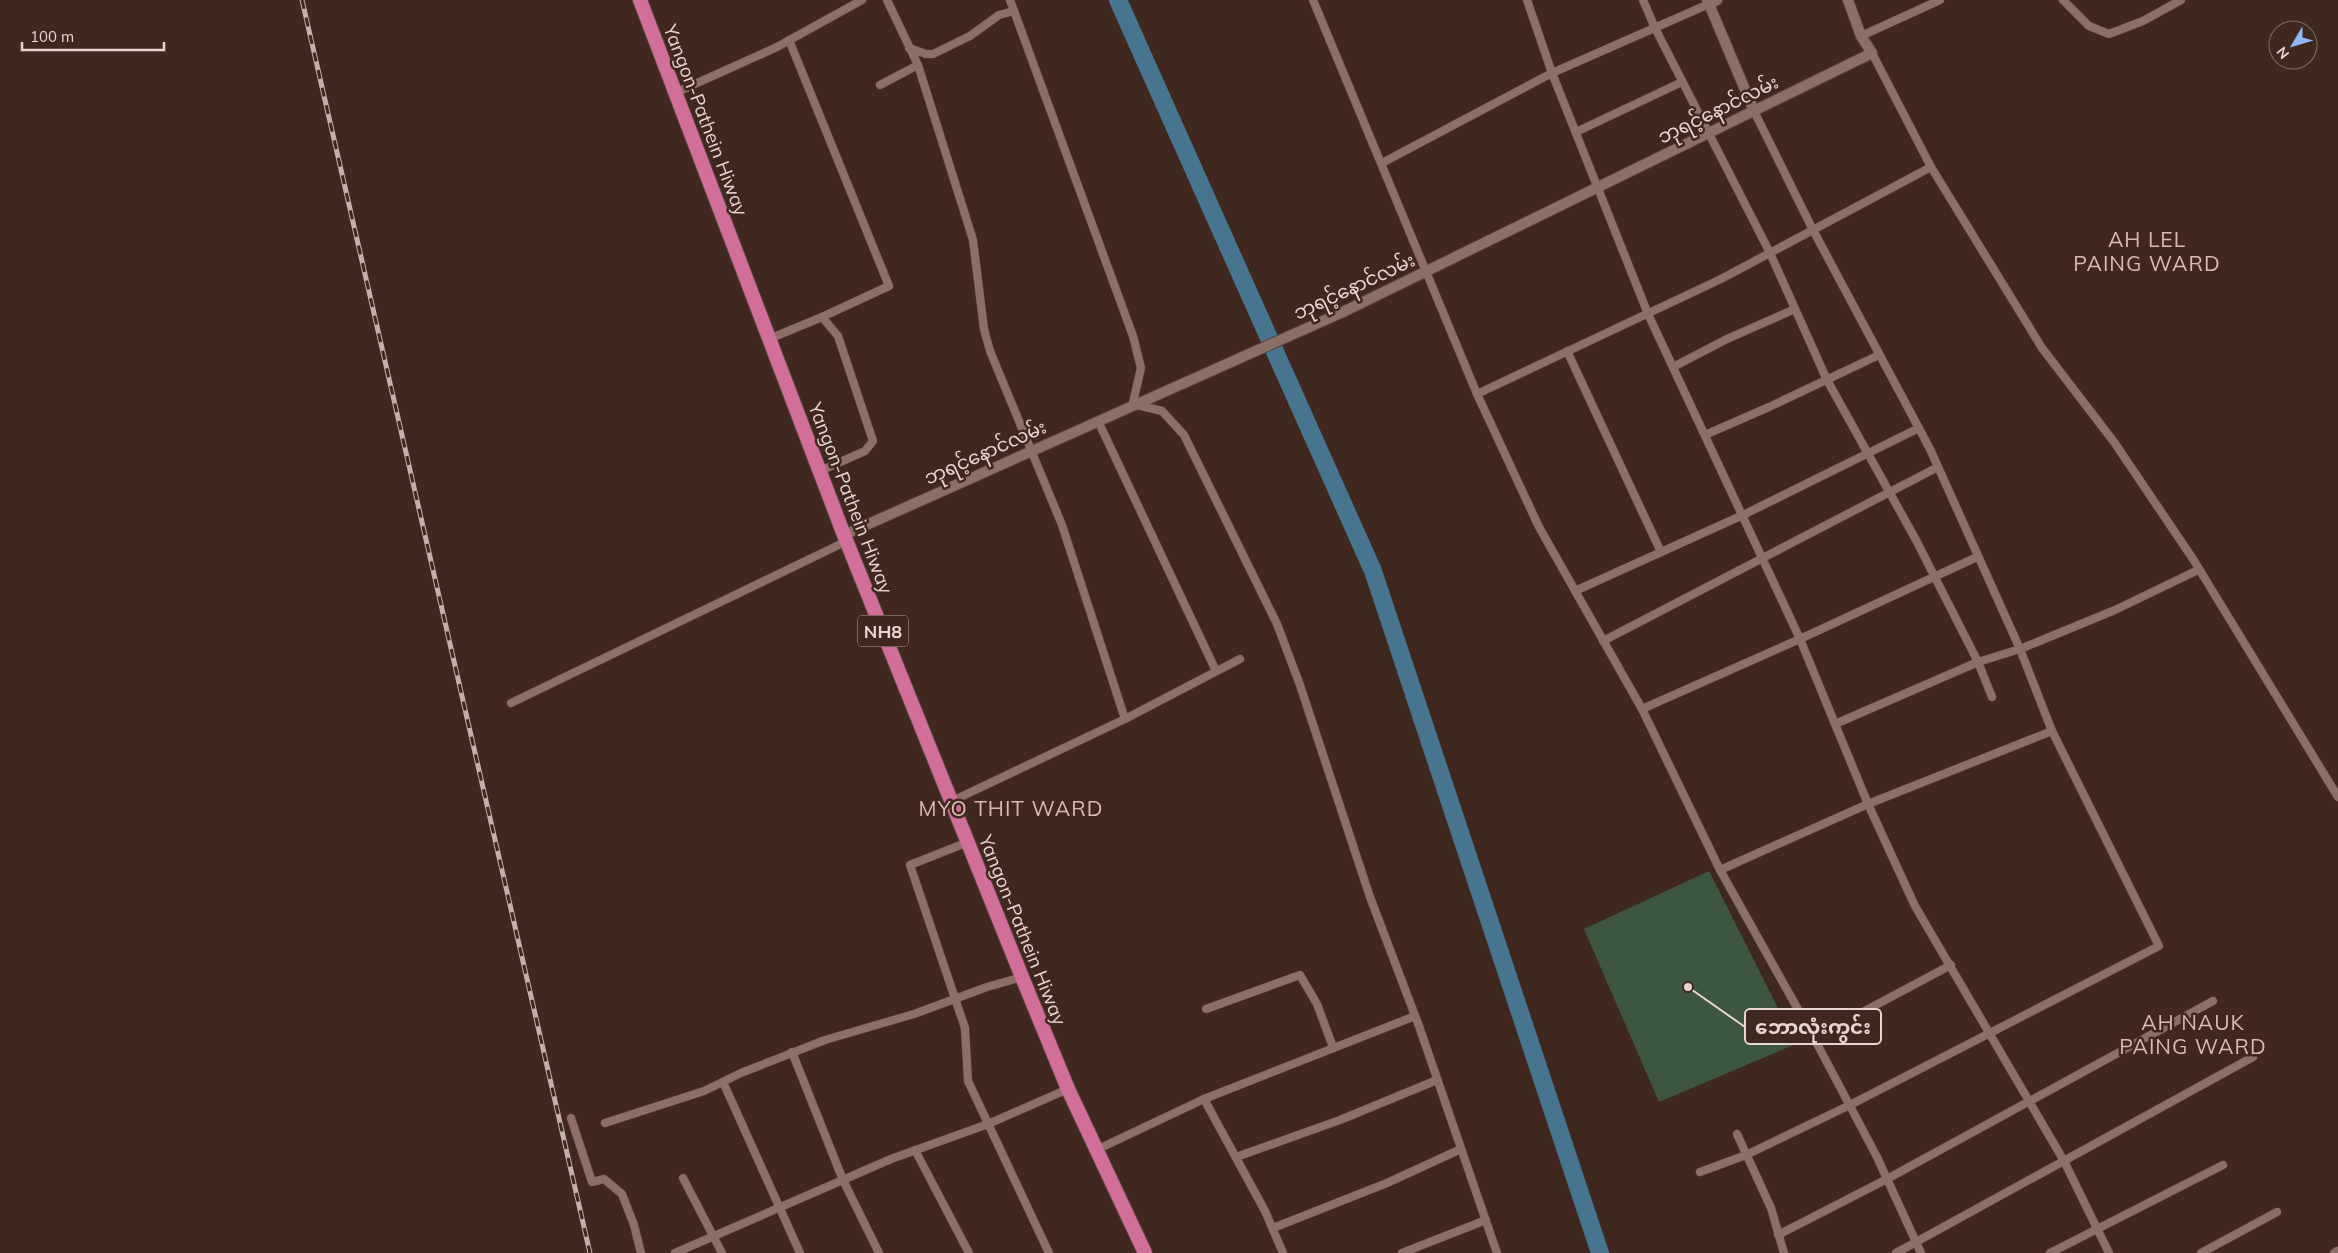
<svg xmlns="http://www.w3.org/2000/svg" width="2338" height="1253" font-family="Mulish,'Noto Sans Myanmar',sans-serif">
	<style>
		.green { fill: #3c573e }
		.lines { fill: none; stroke-linecap: round; stroke-linejoin: round }
		.river { stroke: #47748e; stroke-width: 18 }
		.minor-casing { stroke: #58433c; stroke-width: 9 }
		.tertiary-casing { stroke: #58433c; stroke-width: 12 }
		.trunk-casing { stroke: #58433c; stroke-width: 16 }
		.minor { stroke: #8d7065; stroke-width: 8 }
		.tertiary { stroke: #8d7065; stroke-width: 10 }
		.trunk { stroke: #d16f9a; stroke-width: 14 }
		.rail-casing { stroke: #c3b0aa; stroke-width: 5 }
		.rail { stroke: #40281f; stroke-width: 3; stroke-dasharray: 9; stroke-linecap: butt }
		.labels { text-anchor: middle; dominant-baseline: central; stroke-width: 5; stroke-linejoin: round; paint-order: stroke }
		.shield { fill: #40281f; stroke: #b5a29b; stroke-width: 1 }
		.shield-label { font-size: 18px; font-weight: bold; fill: #e7d6d0 }
		.street-label { font-size: 19px; fill: #e7d6d0; stroke: #40281f }
		.quarter-label { font-size: 21px; letter-spacing: 1px; fill: #dabbaf; stroke: #40281f }
		.leader { fill: none; stroke: #e7d6d0; stroke-width: 2 }
		.callout-dot { fill: #e7d6d0; stroke: #40281f; stroke-width: 2 }
		.callout { fill: #40281f; stroke: #e7d6d0; stroke-width: 2 }
		.callout-label { font-size: 20px; text-anchor: middle; font-weight: bold; fill: #e7d6d0 }
	</style>
	<rect width="100%" height="100%" fill="#40281f"/>
	<path class="green" d="M1709,871L1796,1044L1659,1102L1584,929Z"/>
	<g class="lines">
		<path class="river" d="M1118,0L1373,571L1600,1253"/>
		<g class="minor-casing">
			<g id="minor">
				<path d="M887,0L918,65L973,240L984,329L990,351L1062,525L1125,719"/>
				<path d="M1010,0L1133,336L1141,368L1132,407"/>
				<path d="M1313,0L1477,394L1539,527L1642,709L1720,870L1814,1038L1877,1157L1921,1253"/>
				<path d="M1527,0L1552,73L1648,314L1800,639L1868,804L1915,906L2064,1161L2109,1253"/>
				<path d="M1643,0L1655,28L1770,253L1827,380L1916,540L1978,662L1992,697"/>
				<path d="M2063,0L2089,26L2109,34L2143,21L2181,0"/>
				<path d="M1861,36L1940,0"/>
				<path d="M789,40L889,286L822,317"/>
				<path d="M909,48L926,54H933L970,36L999,15L1014,11"/>
				<path d="M1872,53L1931,167L2042,348L2114,442L2193,559L2338,797"/>
				<path d="M880,85L918,65"/>
				<path d="M675,93L777,47L862,0"/>
				<path d="M1576,132L1682,82"/>
				<path d="M1382,163L1552,73L1709,4L1706,0"/>
				<path d="M769,339L822,317L838,336L873,441L865,451L820,471"/>
				<path d="M1567,351L1661,552"/>
				<path d="M1673,367L1727,339L1795,309"/>
				<path d="M1477,394L1721,279L1931,167"/>
				<path d="M1137,405L1162,411L1184,435L1277,624L1300,685L1370,897L1419,1026L1497,1253"/>
				<path d="M1098,421L1216,671"/>
				<path d="M1705,435L1769,407L1879,355"/>
				<path d="M1575,591L1743,515L1919,428"/>
				<path d="M1603,641L1938,467"/>
				<path d="M511,703L847,541"/>
				<path d="M1642,709L1800,639L1977,557"/>
				<path d="M1835,724L1978,662L2020,649L2115,610L2198,570"/>
				<path d="M952,801L1125,719L1240,659"/>
				<path d="M968,842L910,865L965,1028L968,1081L1049,1253"/>
				<path d="M1720,870L1868,804L2052,731"/>
				<path d="M1206,1009L1300,975L1317,1004L1333,1047"/>
				<path d="M1814,1038L1951,965"/>
				<path d="M792,1052L843,1180L879,1253"/>
				<path d="M723,1082L800,1253"/>
				<path d="M1204,1099L1265,1211L1283,1253"/>
				<path d="M571,1118L592,1182L604,1179L622,1194L634,1225L641,1253"/>
				<path d="M605,1123L704,1091L741,1073L825,1040L914,1014L987,987L1022,977"/>
				<path d="M1737,1134L1771,1208L1784,1253"/>
				<path d="M915,1150L969,1253"/>
				<path d="M1096,1150L1204,1099L1415,1016"/>
				<path d="M1236,1157L1340,1120L1437,1080"/>
				<path d="M1700,1172L1746,1155L1850,1105L2159,946L2052,731L2020,649L1930,449L1813,230L1754,111"/>
				<path d="M683,1178L722,1253"/>
				<path d="M1273,1228L1387,1183L1461,1149"/>
				<path d="M1778,1235L1887,1179L2213,1001"/>
				<path d="M675,1253L891,1159L988,1124L1068,1089"/>
				<path d="M1402,1253L1486,1220"/>
				<path d="M1896,1253L2253,1057"/>
				<path d="M2050,1253L2223,1165"/>
				<path d="M2201,1253L2277,1212"/>
				<path d="M2334,1253L2337,1251"/>
			</g>
		</g>
		<g class="tertiary-casing">
			<g id="tertiary">
				<path d="M1717,0L1709,4L1754,111"/>
				<path d="M844,535L1343,312L1872,53L1861,36L1848,0"/>
			</g>
		</g>
		<g class="trunk-casing">
			<path id="trunk" d="M640,0L844,535L1022,977L1068,1089L1145,1253"/>
		</g>
		<use href="#minor" class="minor"/>
		<use href="#tertiary" class="tertiary"/>
		<use href="#trunk" class="trunk"/>
		<g class="rail-casing">
			<path id="rail" d="M302,0L590,1253"/>
		</g>
		<use href="#rail" class="rail"/>
	</g>
	<g class="labels">
		<rect class="shield" x="858" y="615.5" width="50" height="31" rx="4"/>
		<g class="shield-label">
			<text x="883" y="631">NH8</text>
		</g>
		<g class="street-label">
			<text transform="translate(1718 109) rotate(-26)">ဘုရင့်နောင်လမ်း</text>
			<text transform="translate(706 120) rotate(69)">Yangon-Pathein Hiway</text>
			<text transform="translate(1354 286) rotate(-25)">ဘုရင့်နောင်လမ်း</text>
			<text transform="translate(985 452) rotate(-24)">ဘုရင့်နောင်လမ်း</text>
			<text transform="translate(851 498) rotate(69)">Yangon-Pathein Hiway</text>
			<text transform="translate(1023 930) rotate(68)">Yangon-Pathein Hiway</text>
		</g>
		<g class="quarter-label">
			<text x="2147" y="239">AH LEL<tspan x="2147" dy="24">PAING WARD</tspan></text>
			<text x="1011" y="808">MYO THIT WARD</text>
			<text x="2193" y="1022">AH NAUK<tspan x="2193" dy="24">PAING WARD</tspan></text>
		</g>
	</g>
	<path class="leader" d="M1688 987L1745 1027"/>
	<circle class="callout-dot" cx="1688" cy="987" r="5"/>
	<rect class="callout" x="1745" y="1009" width="136" height="35" rx="5"/>
	<g class="callout-label">
		<text x="1813" y="1034">ဘောလုံးကွင်း</text>
	</g>
	<g transform="translate(2293 45) rotate(232)"><circle r="24" fill="#40281f" stroke="#836e66"/>
	<path d="M0-4L9 19L0 12L-9 19Z" fill="#8fb8fd"/>
	<text y="-8" font-size="14" font-weight="bold" text-anchor="middle" fill="#e7d6d0">N</text>
	</g>
	<path d="M22 42v8h142v-8" fill="none" stroke="#e7d6d0" stroke-width="2.5"/>
	<text x="30" y="42" font-size="15" fill="#e7d6d0" stroke="#40281f" stroke-width="4" paint-order="stroke">100 m</text>
</svg>
